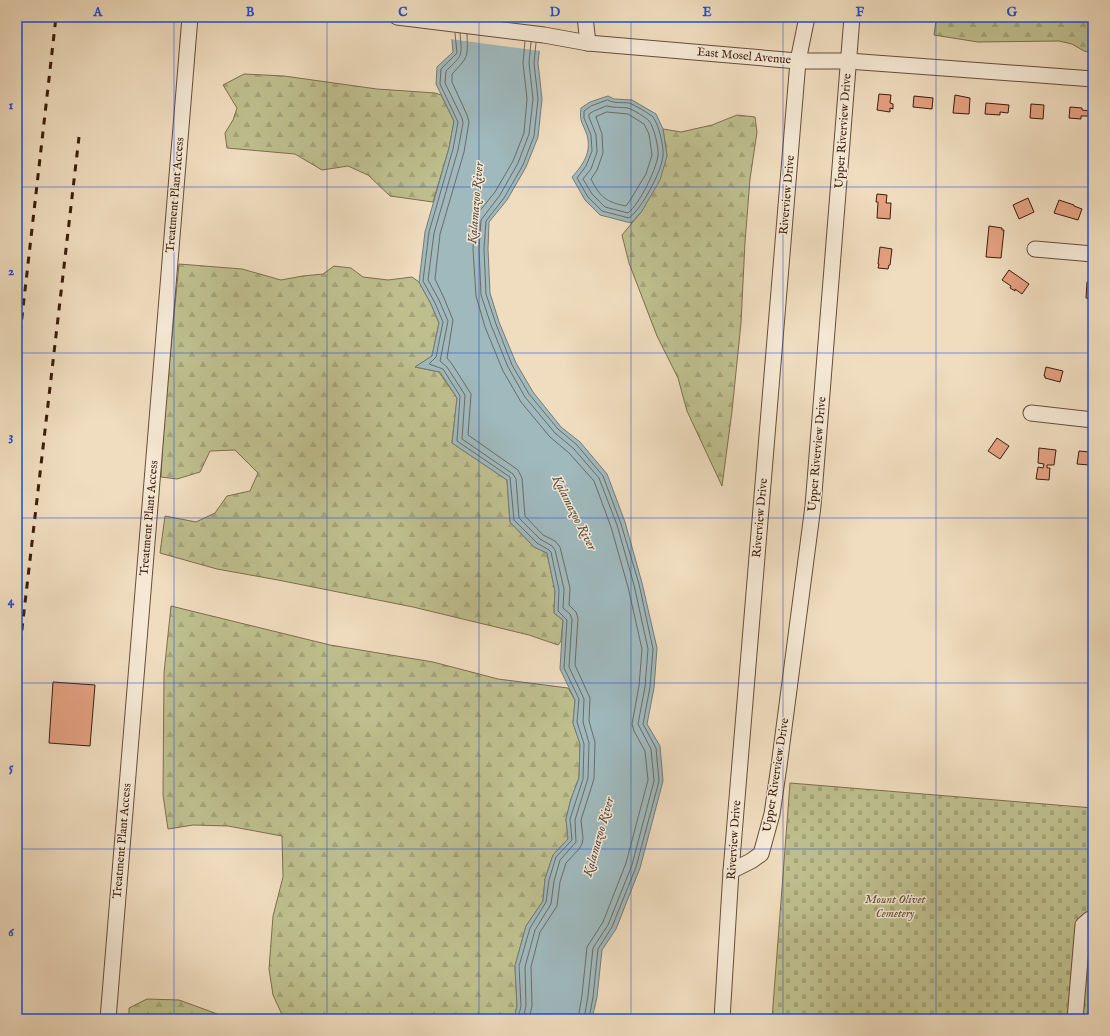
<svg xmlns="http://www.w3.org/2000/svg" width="1110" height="1036" font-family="'IM FELL English',serif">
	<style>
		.forest { fill: url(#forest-firs); stroke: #7e6e4d }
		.cemetery { fill: url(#cemetery-stones); stroke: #7e6e4d }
		.water { fill: #9fb9bd; stroke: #777a76 }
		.pier { fill: #f0ddbf }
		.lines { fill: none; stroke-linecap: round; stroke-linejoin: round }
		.shore { stroke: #6e6a64; stroke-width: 1 }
		.building { fill: #e5a182; stroke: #3c1c0c }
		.minor-casing { stroke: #694c39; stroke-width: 17 }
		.minor { stroke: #f5e9d5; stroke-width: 15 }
		.rail { stroke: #3c1c0c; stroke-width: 3; stroke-dasharray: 7 7; stroke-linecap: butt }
		.grid { fill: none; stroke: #1d4ed8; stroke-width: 1; stroke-opacity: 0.55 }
		.labels { text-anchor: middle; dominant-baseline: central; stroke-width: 3; stroke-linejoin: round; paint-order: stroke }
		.street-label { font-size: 12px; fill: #3c1c0c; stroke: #f5e9d5 }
		.park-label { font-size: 12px; font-style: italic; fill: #634d33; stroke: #f5e9d5 }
		.water-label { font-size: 13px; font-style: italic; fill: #5a4b41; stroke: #f5e9d5 }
		.neatline { fill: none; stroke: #1d4ed8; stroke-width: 1.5 }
		.grid-label { font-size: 13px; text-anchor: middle; font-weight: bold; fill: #1d4ed8 }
	</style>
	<defs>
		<pattern id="forest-firs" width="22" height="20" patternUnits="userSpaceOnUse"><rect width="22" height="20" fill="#bfbf8e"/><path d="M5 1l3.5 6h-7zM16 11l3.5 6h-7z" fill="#a5a479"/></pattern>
		<pattern id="cemetery-stones" width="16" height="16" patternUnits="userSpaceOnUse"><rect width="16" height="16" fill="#bfbf8e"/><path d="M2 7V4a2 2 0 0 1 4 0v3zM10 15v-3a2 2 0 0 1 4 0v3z" fill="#a5a479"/></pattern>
	</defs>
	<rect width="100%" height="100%" fill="#f0ddbf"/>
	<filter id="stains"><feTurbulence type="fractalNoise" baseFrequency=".005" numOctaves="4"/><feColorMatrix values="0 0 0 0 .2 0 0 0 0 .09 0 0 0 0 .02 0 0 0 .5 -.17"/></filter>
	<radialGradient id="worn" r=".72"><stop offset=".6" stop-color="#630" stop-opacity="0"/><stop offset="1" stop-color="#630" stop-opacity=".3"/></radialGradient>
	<g class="forest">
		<path d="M907,17H1093V53L1084,51L1072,44L1059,41L978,42L934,35L936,21L928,19L923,21L917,19L911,20Z"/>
		<path d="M244,74L284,76L377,89L435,93L441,95L454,121L449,148L433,202L390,196L368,175L348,166L322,170L295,154L227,148L225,133L233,120L237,108L223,85Z"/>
		<path d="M737,115L755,117L757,132L750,179L745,242L741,323L732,411L722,486L687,411L678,378L657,336L629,263L622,235L642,211L667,156L663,129L681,132L712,125Z"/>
		<path d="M179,264L242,269L281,280L303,276L323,274L334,266L351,268L363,277L388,280L412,277L419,282L431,304L439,323L432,356L415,367L439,372L457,398L452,443L507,480L510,522L534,547L547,553L555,591L554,613L563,620L561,641L558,645L529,635L413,607L278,580L217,569L160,553L165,516L196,522L215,513L227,496L250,491L258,473L235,450L210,451L200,472L177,479L161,477L164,418Z"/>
		<path d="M171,606L330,645L433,662L498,679L568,688L575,700L573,723L580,744L579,778L571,799L566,819L568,839L553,855L545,879L543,901L526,926L515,966L517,1006L514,1019H284L273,995L269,969L273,916L283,877L282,836L228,826L193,825L168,829L163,795L164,673Z"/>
		<path d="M147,999L179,1000L231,1019H129V1008Z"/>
	</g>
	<path class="cemetery" d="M790,783L1093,808V1019H772Z"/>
	<g class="water">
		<path d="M450,17H543L538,63L542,99L538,137L526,167L507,200L489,222L488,249L490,293L499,322L516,363L533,392L561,427L580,442L607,474L625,522L642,583L657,648L654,688L647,724L660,746L663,781L640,868L616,929L602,950L597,997L592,1019H514L517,1006L515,966L526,926L543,901L545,879L553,855L568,839L566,819L571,799L579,778L580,744L573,723L575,700L560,669L563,620L554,613L555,591L547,553L534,547L510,522L507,480L452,443L457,398L440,372L415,367L432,356L439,323L431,304L419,282L425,232L449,148L454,121L436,84L437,67L453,52Z"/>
		<path d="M608,96L614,99L632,100L656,114L663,129L667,156L660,180L642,211L631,223L600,215L585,200L572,177C583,165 592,152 587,135C583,123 579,122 581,108L590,102Z"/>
	</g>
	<path class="pier" d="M448,17H545L541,51L450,39Z"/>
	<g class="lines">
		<g class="shore">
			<path d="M455,33L457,53L441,69L440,84L458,122L453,149L429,232L423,281L435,303L443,322L436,357L429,364L443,369L460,396L457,441L510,477L514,520L537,543L549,550L551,552L559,590L558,611L567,620L564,668L579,699L577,722L584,744L583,779L570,819L572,840L556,857L549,880L546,902L530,928L519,966L521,1006L518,1019"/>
			<path d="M460,33C462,58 463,54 446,71L445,83L462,118L463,123L458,150L434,233L428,280L439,300L448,321L440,361L447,367L465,395L462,439L513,474L516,479L519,518L540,539L552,546L555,550L564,589L563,608L570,614L572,619L569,667L584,699L583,722L589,743L588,778L575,820L576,842L560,860L554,881L551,904L535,930L525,967L526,1006L523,1019"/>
			<path d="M467,34C468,58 468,57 452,74V82L467,115L469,122L464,152L440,234L435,279L444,298L453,320L447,358L452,364L471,394L468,435L518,470L522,478L525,516L543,535L555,541L560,547L570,588L569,605L576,612L578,618L575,665L590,698L589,721L595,742L594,779L581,820L583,838L582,844L579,849L566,863L560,882L557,906L540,932L531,967L532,1006L529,1019"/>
			<path d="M525,41L523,63L527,99L524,133L513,161L495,192L478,213L475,218L473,249L476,296L485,327L503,371L521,402L550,437L569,453L594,481L611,527L628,587L642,649L639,686L632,724L634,731L645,751L648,780L626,863L603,922L587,947L582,995L578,1019"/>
			<path d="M531,42L529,63L533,99L529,134L518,163L500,195L481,220L479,249L481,295L491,325L508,367L525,397L555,433L574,449L599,478L617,525L634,585L648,649L645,687L638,724L651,749L654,781L632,865L608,925L593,948L588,996L584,1019"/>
			<path d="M536,43L534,63L538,99L534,136L523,165L504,198L486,221L484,249L486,294L496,324L512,365L529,394L558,429L577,445L603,476L621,524L639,584L653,649L650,687L643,724L656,748L659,781L636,867L612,927L598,949L593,997L589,1019"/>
			<path d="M608,100C615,104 622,102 629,103C633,104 650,114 653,117C659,125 664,147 663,156C661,173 642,208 629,218L602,211L588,197L577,178L586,166L592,151L591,135L584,118V111L591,106Z"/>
			<path d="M607,106C614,108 621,107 628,108C632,109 647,118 649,121C654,127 659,148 658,156C655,172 640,203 628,213L605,207L592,194L583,179L591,169L597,152L596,135L589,117V114L594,111Z"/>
			<path d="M607,112L628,114L644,124L649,134L652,155L646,174L629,202L626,206C606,202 600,197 591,179L597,170L603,153L602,134L596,117Z"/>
		</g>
	</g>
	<g class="building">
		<path d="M879,94L891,95L890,103L893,104V109L890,108V112L877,110Z"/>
		<path d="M955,95L970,98L969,114L953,113Z"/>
		<path d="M914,96L933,98L932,109L913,107Z"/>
		<path d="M986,103L1009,105L1008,113L1000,112V115L985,114Z"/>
		<path d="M1031,104L1044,105L1043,119L1030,118Z"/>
		<path d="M1070,107L1082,108V110L1089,111V116H1081V119L1069,118Z"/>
		<path d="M877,194L887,195L886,203H891L890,219L877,218L878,202H876Z"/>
		<path d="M1028,198L1034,212L1019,219L1013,205Z"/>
		<path d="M1059,200L1074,205V206L1082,209L1078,220L1054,213Z"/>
		<path d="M989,226L1002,228V230H1004L1001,258L986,257Z"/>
		<path d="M880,247L892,249L890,265H889L888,269L878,268L879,264H878Z"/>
		<path d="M1009,270L1029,284L1022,294L1015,289V291L1010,288L1011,286L1002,280Z"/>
		<path d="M1087,282H1093V296H1091V299L1086,298Z"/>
		<path d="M1046,367L1063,371L1060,382L1045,378V376H1044Z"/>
		<path d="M997,438L1009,446L1000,459L988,451Z"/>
		<path d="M1039,448L1056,450L1054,465H1047V468H1050L1049,480L1036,479L1038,467L1043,468L1044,464L1038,463Z"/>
		<path d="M1079,451L1090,452L1089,465L1077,464Z"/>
		<path d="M53,682L95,685L90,746L49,743Z"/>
	</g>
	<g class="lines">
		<g class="minor-casing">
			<g id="minor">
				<path d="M397,17L544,35L588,43L798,61H848L1093,79"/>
				<path d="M585,17L588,43"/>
				<path d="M1035,249L1093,254"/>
				<path d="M1031,413L1093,420"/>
				<path d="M731,871L751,861L761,854L772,814L779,766L813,506L852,17"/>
				<path d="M108,1019L190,17"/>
				<path d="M722,1019L731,871L798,61L807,17"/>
				<path d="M1075,1019L1083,925L1090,919L1093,918"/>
			</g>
		</g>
		<use href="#minor" class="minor"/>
		<g class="rail">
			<path d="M17,361L56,17"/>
			<path d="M17,672L79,137"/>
		</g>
	</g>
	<path class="grid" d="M174,17V1019M327,17V1019M479,17V1019M631,17V1019M783,17V1019M936,17V1019M17,187H1093M17,353H1093M17,518H1093M17,683H1093M17,849H1093"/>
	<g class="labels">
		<g class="street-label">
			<text transform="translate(744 56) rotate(5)">East Mosel Avenue</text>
			<text transform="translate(843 131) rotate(-86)">Upper Riverview Drive</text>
			<text transform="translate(175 195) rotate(-85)">Treatment Plant Access</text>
			<text transform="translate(787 195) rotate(-85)">Riverview Drive</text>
			<text transform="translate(817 454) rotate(-85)">Upper Riverview Drive</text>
			<text transform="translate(149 518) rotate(-85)">Treatment Plant Access</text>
			<text transform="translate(760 518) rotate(-85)">Riverview Drive</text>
			<text transform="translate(776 775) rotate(-81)">Upper Riverview Drive</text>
			<text transform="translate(734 840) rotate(-86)">Riverview Drive</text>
			<text transform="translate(122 841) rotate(-85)">Treatment Plant Access</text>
		</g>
		<g class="park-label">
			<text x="895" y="899">Mount Olivet<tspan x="895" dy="14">Cemetery</tspan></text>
		</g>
		<g class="water-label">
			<text transform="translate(476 203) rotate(-85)">Kalamazoo River</text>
			<text transform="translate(574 513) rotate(63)">Kalamazoo River</text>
			<text transform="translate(599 837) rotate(-74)">Kalamazoo River</text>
		</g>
	</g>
	<rect width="1110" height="1036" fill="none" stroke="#f0ddbf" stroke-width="44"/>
	<rect x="22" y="22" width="1066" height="992" class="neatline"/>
	<g class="grid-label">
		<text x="98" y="16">A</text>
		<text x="250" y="16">B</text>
		<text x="403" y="16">C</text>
		<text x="555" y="16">D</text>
		<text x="707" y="16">E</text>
		<text x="860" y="16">F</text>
		<text x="1012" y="16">G</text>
		<text x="11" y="109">1</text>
		<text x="11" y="275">2</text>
		<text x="11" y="440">3</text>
		<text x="11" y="605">4</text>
		<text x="11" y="771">5</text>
		<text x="11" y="936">6</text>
	</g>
	<rect width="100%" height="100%" filter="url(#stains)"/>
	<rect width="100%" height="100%" fill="url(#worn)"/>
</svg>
